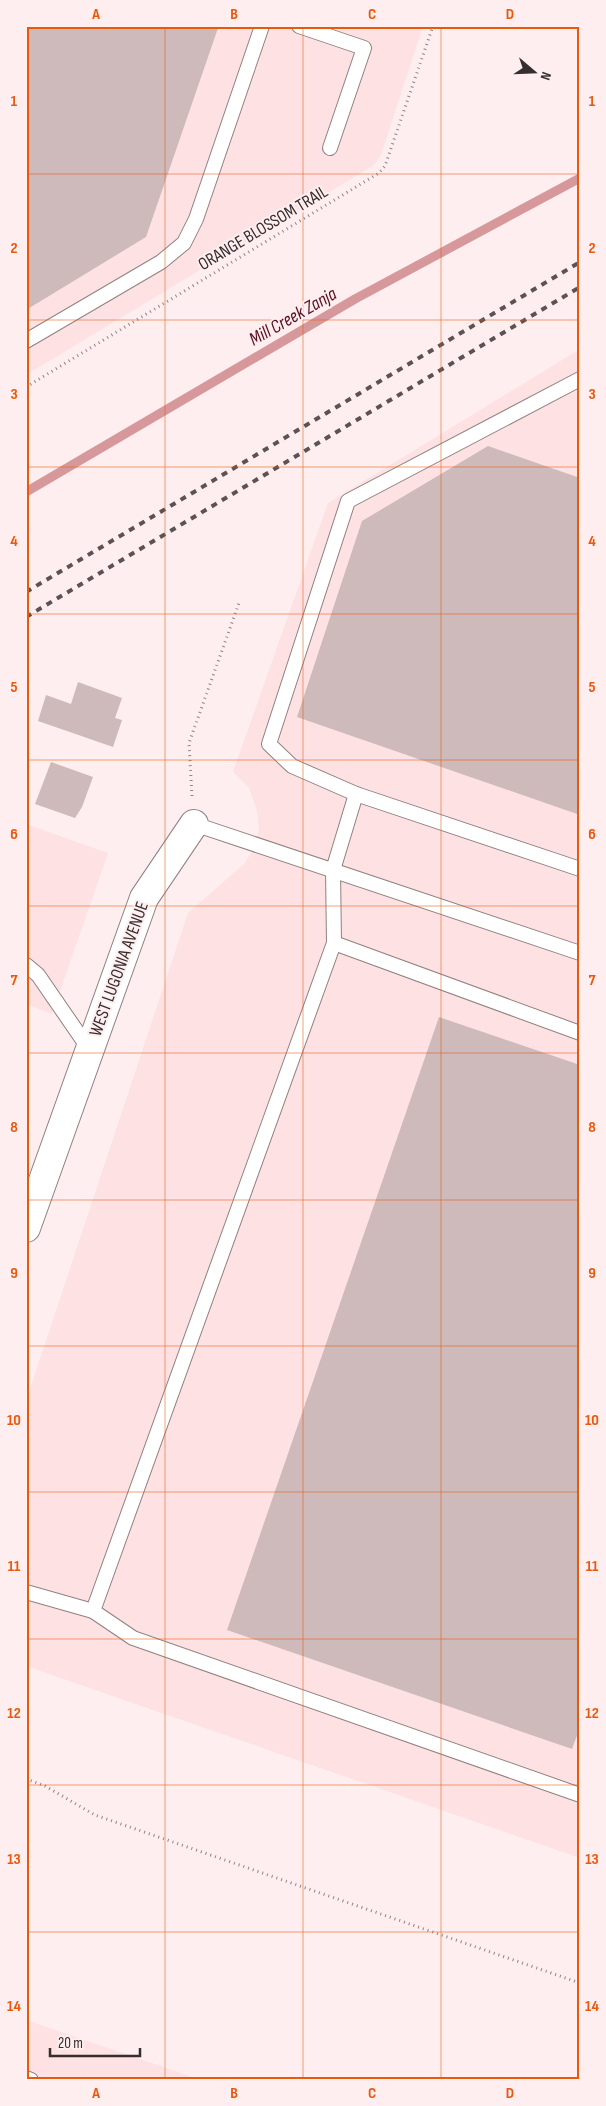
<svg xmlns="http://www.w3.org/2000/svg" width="606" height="2106" font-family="'Sofia Sans Condensed',sans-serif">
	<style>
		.built { fill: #fee1e2 }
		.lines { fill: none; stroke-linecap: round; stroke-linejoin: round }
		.stream { stroke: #d7989b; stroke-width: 9 }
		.building { fill: #cebabb }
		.lane-casing { stroke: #928081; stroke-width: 16 }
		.street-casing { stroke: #928081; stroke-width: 30 }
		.path { stroke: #918586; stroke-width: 3; stroke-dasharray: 1 4; stroke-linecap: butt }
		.lane { stroke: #fff; stroke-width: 14 }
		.street { stroke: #fff; stroke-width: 28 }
		.rail { stroke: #5b5253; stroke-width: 4; stroke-dasharray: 6 6; stroke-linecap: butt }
		.grid { fill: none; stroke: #e8590c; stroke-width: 1; stroke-opacity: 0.55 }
		.labels { text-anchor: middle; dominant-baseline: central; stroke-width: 4; stroke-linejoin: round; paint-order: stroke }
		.street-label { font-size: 18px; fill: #352d2e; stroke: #feeeef }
		.water-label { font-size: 19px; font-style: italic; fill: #590f1e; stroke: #feeeef }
		.neatline { fill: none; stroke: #e8590c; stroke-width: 2 }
		.grid-label { font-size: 16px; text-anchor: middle; font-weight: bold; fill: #e8590c }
	</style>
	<rect width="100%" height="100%" fill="#feeeef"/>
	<g class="built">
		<path d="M26,26H423L381,155L374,165L26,375Z"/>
		<path d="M580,349V1858L26,1666V1401L188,913L244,864L254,849L259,829L257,811L249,788L233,772L328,503Z"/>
		<path d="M26,824L108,853L52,1014L26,1004Z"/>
		<path d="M26,2020L172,2070L200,2080H26Z"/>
	</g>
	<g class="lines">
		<path class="stream" d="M26,492L355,299L580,178"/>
	</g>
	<g class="building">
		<path d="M26,26H214L218,28L146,237L26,310Z"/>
		<path d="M488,446L580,478V815L297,717L362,521Z"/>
		<path d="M78,682L122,698L115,718L122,720L113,747L38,721L46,695L71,704Z"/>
		<path d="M51,762L93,777L82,807L75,818L35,804Z"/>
		<path d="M439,1017L580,1065V1727L572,1749L227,1630Z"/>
	</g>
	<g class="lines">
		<g class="lane-casing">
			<g id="lane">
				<path d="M299,26L364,48L330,148"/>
				<path d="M26,341L161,262L184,243L196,219L262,26"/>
				<path d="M580,379L348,501L269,744L292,766L356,794L580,869"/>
				<path d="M194,824L580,953"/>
				<path d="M334,943L333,870L356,794"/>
				<path d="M26,965L38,975L89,1049"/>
				<path d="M26,1592L93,1611L334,943L580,1033"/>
				<path d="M93,1611L133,1638L580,1795"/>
				<path d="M26,2078L31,2080"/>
			</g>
		</g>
		<g class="street-casing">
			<path id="street" d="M26,1228L144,898L194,824"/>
		</g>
		<g class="path">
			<path d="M26,387L379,173L385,166L433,26"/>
			<path d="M192,796L189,743L239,603"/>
			<path d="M26,1779L45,1786L95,1815L580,1983"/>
		</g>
		<use href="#lane" class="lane"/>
		<use href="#street" class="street"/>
		<g class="rail">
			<path d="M26,592L580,262"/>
			<path d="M26,617L580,287"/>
		</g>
	</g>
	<path class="grid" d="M165,26V2080M303,26V2080M441,26V2080M26,174H580M26,320H580M26,467H580M26,614H580M26,760H580M26,906H580M26,1053H580M26,1200H580M26,1346H580M26,1492H580M26,1639H580M26,1785H580M26,1932H580"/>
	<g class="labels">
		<g class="street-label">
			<text transform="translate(263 228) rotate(-31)">ORANGE BLOSSOM TRAIL</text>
			<text transform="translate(119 969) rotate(-70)">WEST LUGONIA AVENUE</text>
		</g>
		<g class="water-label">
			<text transform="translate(293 317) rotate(-30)">Mill Creek Zanja</text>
		</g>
	</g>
	<rect width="606" height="2106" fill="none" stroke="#feeeef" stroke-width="55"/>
	<g transform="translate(534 72) rotate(109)" stroke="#feeeef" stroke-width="4" paint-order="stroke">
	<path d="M0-4L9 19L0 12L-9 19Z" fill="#352d2e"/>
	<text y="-8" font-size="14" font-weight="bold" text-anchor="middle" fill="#352d2e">N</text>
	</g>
	<path d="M50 2048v8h90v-8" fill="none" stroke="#352d2e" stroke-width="2.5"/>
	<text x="58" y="2048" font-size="15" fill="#352d2e" stroke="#feeeef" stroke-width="4" paint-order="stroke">20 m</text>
	<rect x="28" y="28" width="550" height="2050" class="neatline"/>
	<g class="grid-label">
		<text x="96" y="19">A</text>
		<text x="234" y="19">B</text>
		<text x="372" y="19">C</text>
		<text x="510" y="19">D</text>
		<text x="14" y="106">1</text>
		<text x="592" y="106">1</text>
		<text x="14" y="253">2</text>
		<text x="592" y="253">2</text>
		<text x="14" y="399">3</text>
		<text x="592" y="399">3</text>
		<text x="14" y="546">4</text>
		<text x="592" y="546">4</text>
		<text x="14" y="692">5</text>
		<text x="592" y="692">5</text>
		<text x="14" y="839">6</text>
		<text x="592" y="839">6</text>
		<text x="14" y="985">7</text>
		<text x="592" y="985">7</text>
		<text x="14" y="1132">8</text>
		<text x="592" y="1132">8</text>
		<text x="14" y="1278">9</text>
		<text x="592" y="1278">9</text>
		<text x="14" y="1425">10</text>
		<text x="592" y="1425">10</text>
		<text x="14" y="1571">11</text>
		<text x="592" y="1571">11</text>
		<text x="14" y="1718">12</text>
		<text x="592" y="1718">12</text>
		<text x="14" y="1864">13</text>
		<text x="592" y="1864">13</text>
		<text x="14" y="2011">14</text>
		<text x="592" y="2011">14</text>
		<text x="96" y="2098">A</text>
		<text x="234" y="2098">B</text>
		<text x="372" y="2098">C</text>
		<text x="510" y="2098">D</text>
	</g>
</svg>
